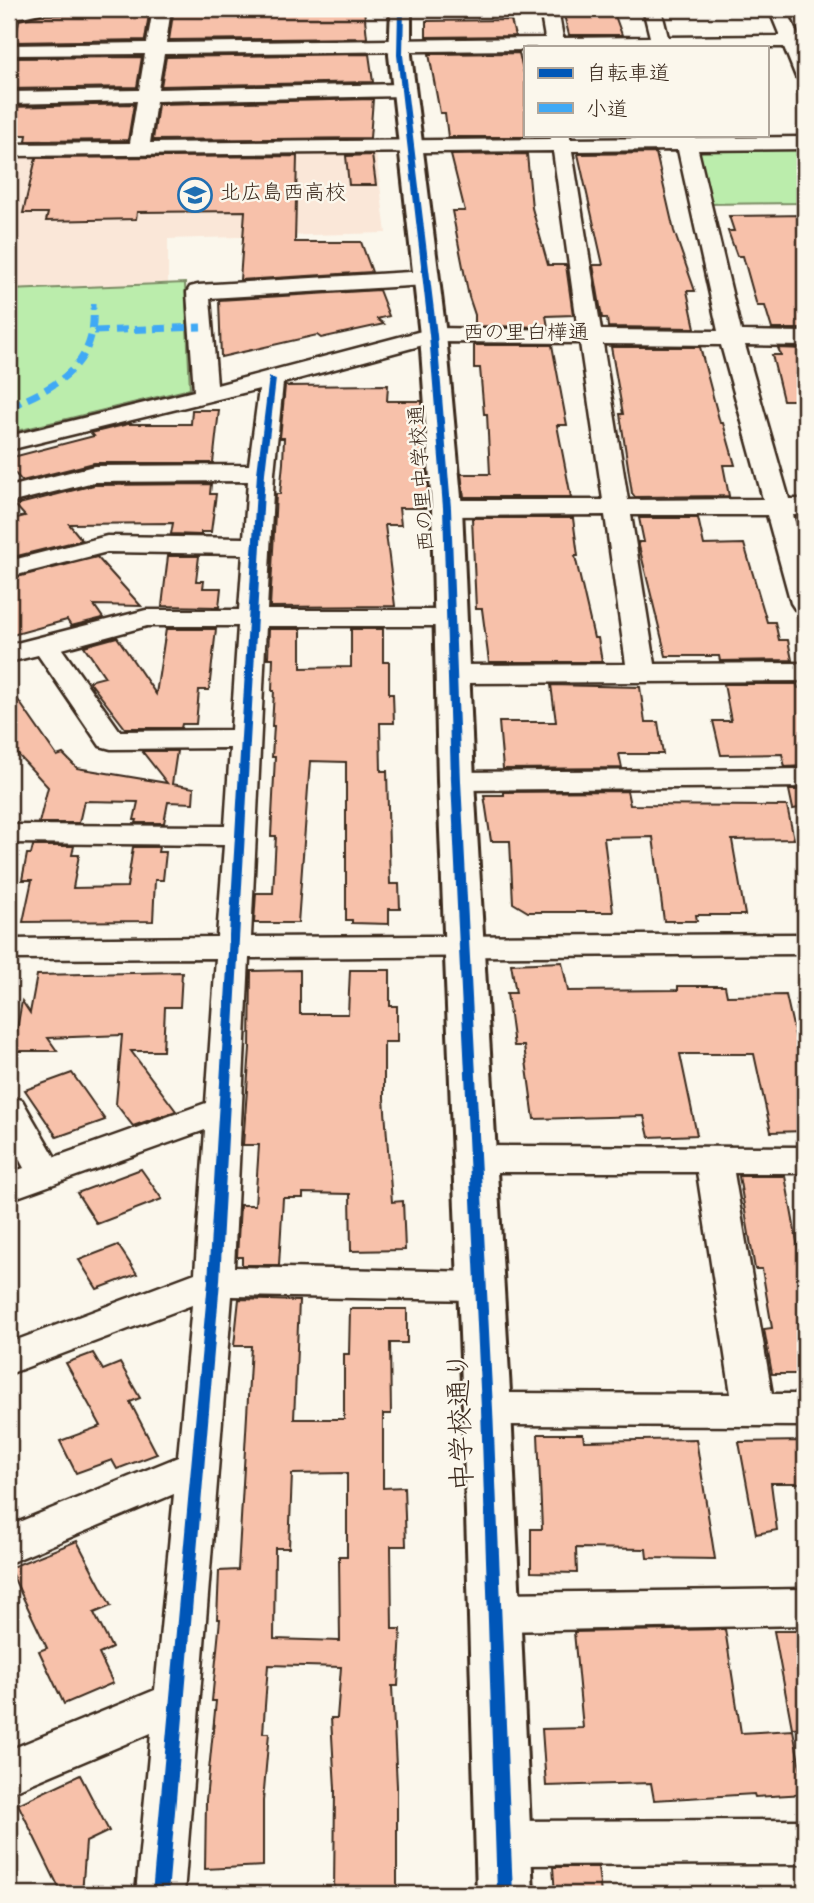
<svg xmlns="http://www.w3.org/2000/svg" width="814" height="1903" font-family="Dekko,'Klee One',sans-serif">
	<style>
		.built { fill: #fae7d8 }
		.green { fill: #bbedac; stroke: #7b8c65; stroke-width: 2 }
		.building { fill: #f7c1aa; stroke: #3b2a1e; stroke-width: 2; fill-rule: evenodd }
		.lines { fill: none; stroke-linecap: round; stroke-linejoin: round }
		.minor-casing { stroke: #3b2a1e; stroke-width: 5 }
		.tertiary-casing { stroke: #3b2a1e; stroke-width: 6 }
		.minor { fill: #fbf7ec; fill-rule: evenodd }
		.tertiary { fill: #fbf7ec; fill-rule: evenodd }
		.quiet-far1 { stroke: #3fa9f5; stroke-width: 5; stroke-dasharray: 10 5; stroke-linecap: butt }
		.quiet { stroke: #3fa9f5; stroke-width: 7; stroke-dasharray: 13 7; stroke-linecap: butt }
		.cycleway-casing { stroke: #fbf7ec; stroke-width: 5 }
		.cycleway { fill: #0057b8; fill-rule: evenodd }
		.labels { text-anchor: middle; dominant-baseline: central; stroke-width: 5; stroke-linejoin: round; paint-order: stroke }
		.far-poi-label { font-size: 21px; fill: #3b2a1e; stroke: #fbf7ec; text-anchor: start }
		.far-street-label { font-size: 21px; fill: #3b2a1e; stroke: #fbf7ec }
		.near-street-label { font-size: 28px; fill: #3b2a1e; stroke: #fbf7ec }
	</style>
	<rect width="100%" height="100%" fill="#fbf7ec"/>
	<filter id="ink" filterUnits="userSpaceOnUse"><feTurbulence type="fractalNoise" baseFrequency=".0143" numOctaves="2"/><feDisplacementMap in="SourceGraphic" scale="14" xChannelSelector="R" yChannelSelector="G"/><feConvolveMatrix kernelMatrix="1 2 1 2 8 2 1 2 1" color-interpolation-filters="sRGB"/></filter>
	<g filter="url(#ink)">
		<path class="built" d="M376,154L386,233L168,239V283L9,290V158Z"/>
		<g class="green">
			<path d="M805,148V203L702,204L688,149Z"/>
			<path d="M185,283L190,389L9,433V290Z"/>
		</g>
		<g class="building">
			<path d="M180,9H364L367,38L169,40L173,14H179Z"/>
			<path d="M613,10L622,35H569L563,11Z"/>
			<path d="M149,14L145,40L15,42L19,20L41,15Z"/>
			<path d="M511,20L515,36L426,37V21Z"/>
			<path d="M519,53L525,78V137H448L445,113H440L429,54Z"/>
			<path d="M369,54L373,82L161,86L166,57Z"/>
			<path d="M142,57L137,87L9,89L12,58Z"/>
			<path d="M373,99L370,138L153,140L158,104Z"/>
			<path d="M134,104L128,140L26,141L27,135H9V107Z"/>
			<path d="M656,153L674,231L695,291H687L695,328L608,327L607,318H602L593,265H603L578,154Z"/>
			<path d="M527,154L532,208L548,265H566L573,315L546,316L548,327L475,326V315L469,297L452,211H465L451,155Z"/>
			<path d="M372,155L376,185H349L346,156Z"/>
			<path d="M297,156L295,242H361L372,272L240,280L245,211L137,212L136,219L46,221L48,213H23L36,158Z"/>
			<path d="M805,215V329H772L765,306H757L743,256H737L728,231H734L729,216Z"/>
			<path d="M379,290L389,316L377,319L384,324L321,338L317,335L221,357L219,300Z"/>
			<path d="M474,345H552L567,425H557L571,497H464L461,474H490L487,414H484L480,368H474Z"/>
			<path d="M611,347H700L720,423H723L735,465H723L729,496L635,497L632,493L620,414H623Z"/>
			<path d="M778,348L805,349V414L800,415L795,400H783L772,355H781Z"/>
			<path d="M388,385L387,401H422L429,508H399L401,525H385L395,606L270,607L276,494H280L283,463L284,438H280L285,386Z"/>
			<path d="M192,410H219L213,463H94L22,481L9,467V458L94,436L91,433L128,424H191Z"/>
			<path d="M211,484L210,494H216L211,532H201V535L171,534L173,523L69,524L82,540L9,558V520L25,516L15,505L94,485Z"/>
			<path d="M472,518H573L578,556H575L594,638H598L602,662H489L482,609H476Z"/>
			<path d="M639,518H698L704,545L744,544L767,622H775L779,640H788L792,660L720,661L719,656H666L638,542H644Z"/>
			<path d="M168,556H199L196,581H204L203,588H221L219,607L162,606Z"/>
			<path d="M97,557L141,606L94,605L103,618L71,626L67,620L9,636V579Z"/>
			<path d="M166,629H216L209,690H199L196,724H182L181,728H125L89,681L105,677L84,646L117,637L156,694Z"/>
			<path d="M269,629H301V668L351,667V629H383V662H389V694H393L394,723H380L381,771H387L390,884H399L400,909H389V924L352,923V920H346V762L310,761L298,923H254L256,893H273L276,836H271L275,757H272L274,726H272L274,691H272L273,658H268Z"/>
			<path d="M724,684H797L798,688L805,687V766L785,767L782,754L721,755L713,721H731Z"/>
			<path d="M551,685L640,687L645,722H658L663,754H619L622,768L503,769L499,722H556Z"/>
			<path d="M9,687L57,756L63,754L77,768L167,783L142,751H177L172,784L194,788L193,803L168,802L164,823H136L137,820H134L138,802L84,801L79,823H39L48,787L9,745Z"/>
			<path d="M789,790H805V807L793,809Z"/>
			<path d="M627,791L630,805L787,806L794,839L732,840L745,915H696L697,921H664L653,837L604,838L613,912H528L513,903L510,841H491L484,795H504V792Z"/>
			<path d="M33,846H74L72,855H79L73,888L127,887L133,847H159L158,852H166L163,880H155L153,921L23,922L32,880H22L27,854H31Z"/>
			<path d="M562,962L568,991L678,990V986H725L727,996L786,995L805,1080V1131L771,1132L754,1054H680L697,1135L649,1137L644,1116L534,1119L524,1046H514L507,993H516L511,964Z"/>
			<path d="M300,970V1014H348L350,970H390V1006H397V1042H384V1098L392,1202L403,1201L405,1250L351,1251L350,1194L303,1193V1198H283L279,1265H242V1257H237L240,1205H255L259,1145H243L250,1048L251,971Z"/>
			<path d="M182,972L180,1007H165L163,1051H131L176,1111L133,1126L116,1104L122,1035L48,1038L57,1051H13L22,1001L30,1013L37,975Z"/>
			<path d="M72,1073L105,1120L57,1137L25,1090Z"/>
			<path d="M141,1169L162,1199L97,1224L77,1193Z"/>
			<path d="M739,1176H785L805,1286V1374H772L764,1329L772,1328L762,1269H755Z"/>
			<path d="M118,1245L137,1274L97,1289L79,1260Z"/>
			<path d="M239,1299L299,1301L294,1419H344V1354H349L350,1309H407V1343H390L391,1414H383V1488L404,1487L406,1546H391L392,1629H401L398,1686H392L397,1786V1894H334L335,1788L331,1718H337L341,1667L268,1665L263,1733H269L263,1801V1866L205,1869L206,1800L216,1701H212L220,1619H217L219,1571L238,1570L251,1346H234ZM347,1473V1556H339L340,1641L274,1639L275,1548H289L292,1474Z"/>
			<path d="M93,1353L103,1370L120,1363L140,1398L130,1402L157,1454L117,1469L112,1460L76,1473L60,1441L101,1426L66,1363Z"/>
			<path d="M538,1434H583L584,1441L696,1439L715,1559L647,1558L646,1549L576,1548L577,1573L531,1572V1529H542Z"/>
			<path d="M805,1441V1483H771L777,1530L756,1534L739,1442Z"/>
			<path d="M77,1541L111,1606L94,1613L112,1648L99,1654L113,1683L64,1704L39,1651L47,1648L9,1568Z"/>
			<path d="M725,1629L741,1733L793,1730L805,1794L755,1797L754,1794L654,1800L651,1783L546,1786L542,1729L583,1728L574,1632Z"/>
			<path d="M774,1631H805V1727L792,1728Z"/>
			<path d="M80,1775L109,1831L86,1842L82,1894H62L18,1804Z"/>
			<path d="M553,1867H598L601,1894H555Z"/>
		</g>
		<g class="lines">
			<g class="minor-casing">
				<g id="minor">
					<path d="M43,9L40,13L9,20V10Z"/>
					<path d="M153,9H171L166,43L545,38L540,9H558L563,38L650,37L643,9H661L668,37L780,36L769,9H787L798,36H805V46H802L805,55V83L796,77L784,47H525V50L164,54L158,89L403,84L412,90L403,96L156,101L150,143L551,139L550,135H570V139L675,138L674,135H694L695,138L805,137V149L698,150L741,331L805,332V346L745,345L789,499H805V515H793L805,556V611L795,609L791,603L767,515H631L655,664L805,663V681L454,683L444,680L440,674L444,668L454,665L626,664L605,515L447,516L438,513L434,508L438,503L447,500H603L580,343L434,342L283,383L274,473L267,610H451L461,612L465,618L461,624L451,626H266L251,937L805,934V954L249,958L234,1267L480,1272L494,1276L499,1286L494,1296L480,1300L232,1296L184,1894H136L151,1733L9,1793V1750L155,1690L174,1494L9,1563V1526L178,1457L192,1305L9,1374V1343L195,1273L205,1130L9,1200V1173L24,1168L9,1140V1097L22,1100L55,1157L206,1103L216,958L9,959V939L217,937L224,845L9,843V825L225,826L230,748L111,749L100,746L38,655L9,662V645L146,610H239L243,554L107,552L9,577V561L107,536L244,538L248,481L94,482L9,503V487L94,466L249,465L259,389L9,450V436L194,391L187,292L190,287L198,285L426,271L434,273L437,278L434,283L426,285L210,298L217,385L433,328L578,330L553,151L9,156V144L130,143L137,101L9,104V92L139,90L145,54L9,55V45L147,43ZM678,150L718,331L601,330L572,151ZM603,344L721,345L763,499L628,500ZM147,626H238L231,730L120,731L62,649Z"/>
					<path d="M805,769V787L456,790L445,787L441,781L445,775L456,772Z"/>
					<path d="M475,1146L805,1147V1173H734L772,1394H805V1426L487,1425L473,1420L467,1409L473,1398L487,1393L731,1394L697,1172H475L462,1168L457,1159L462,1150Z"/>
					<path d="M805,1589V1625L494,1631L478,1625L472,1612L478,1599L494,1593Z"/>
					<path d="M805,1820V1864L503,1865L486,1858L479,1843L486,1828L503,1821Z"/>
				</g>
			</g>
			<g class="tertiary-casing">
				<path id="tertiary" d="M391,9H411V55L446,335L462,508L474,781L511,1409L533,1894H477L463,1409L438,781L432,508L420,335L389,55Z"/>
			</g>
			<use href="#minor" class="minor"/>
			<use href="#tertiary" class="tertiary"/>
			<path class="quiet-far1" d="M93,304V310"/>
			<g class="quiet">
				<path d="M94,331L201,327"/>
				<path d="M9,407C56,387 97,366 93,308"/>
			</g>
			<g class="cycleway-casing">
				<g id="cycleway">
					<path d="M398,9H404L403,55L437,335L451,508L461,781L493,1409L513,1894H497L481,1409L451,781L443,508L429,335L397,55Z"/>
					<path d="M269,377L276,379L265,473L220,1281L168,1894H152L208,1281L257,473Z"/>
				</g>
			</g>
			<use href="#cycleway" class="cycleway"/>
		</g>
	</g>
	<defs>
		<g id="school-ring" transform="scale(1.75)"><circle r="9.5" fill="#fbf7ec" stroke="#1f6fb2" stroke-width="1.5"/><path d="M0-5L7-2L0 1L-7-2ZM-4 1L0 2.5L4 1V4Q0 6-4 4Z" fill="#1f6fb2"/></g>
	</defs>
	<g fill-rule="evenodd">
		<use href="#school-ring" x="195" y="195"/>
	</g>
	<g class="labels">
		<g class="far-poi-label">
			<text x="220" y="195">北広島西高校</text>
		</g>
		<g class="far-street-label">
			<text x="526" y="335">西の里白樺通</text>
			<text transform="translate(424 478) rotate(-94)">西の里中学校通</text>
		</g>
		<g class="near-street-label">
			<text transform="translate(464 1421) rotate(-92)">中学校通り</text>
		</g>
	</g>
	<rect width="814" height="1903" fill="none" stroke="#fbf7ec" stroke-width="35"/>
	<rect x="18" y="18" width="779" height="1868" fill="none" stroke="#3b2a1e" stroke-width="2.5" filter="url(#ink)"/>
	<rect x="524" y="46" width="245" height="91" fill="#fbf7ec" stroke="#aea59a" stroke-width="2"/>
	<rect x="538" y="68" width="35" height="10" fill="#0057b8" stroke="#aea59a" stroke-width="2"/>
	<text x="586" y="80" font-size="21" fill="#3b2a1e">自転車道</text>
	<rect x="538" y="103" width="35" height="10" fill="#3fa9f5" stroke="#aea59a" stroke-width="2"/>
	<text x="586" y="116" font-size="21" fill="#3b2a1e">小道</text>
</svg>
